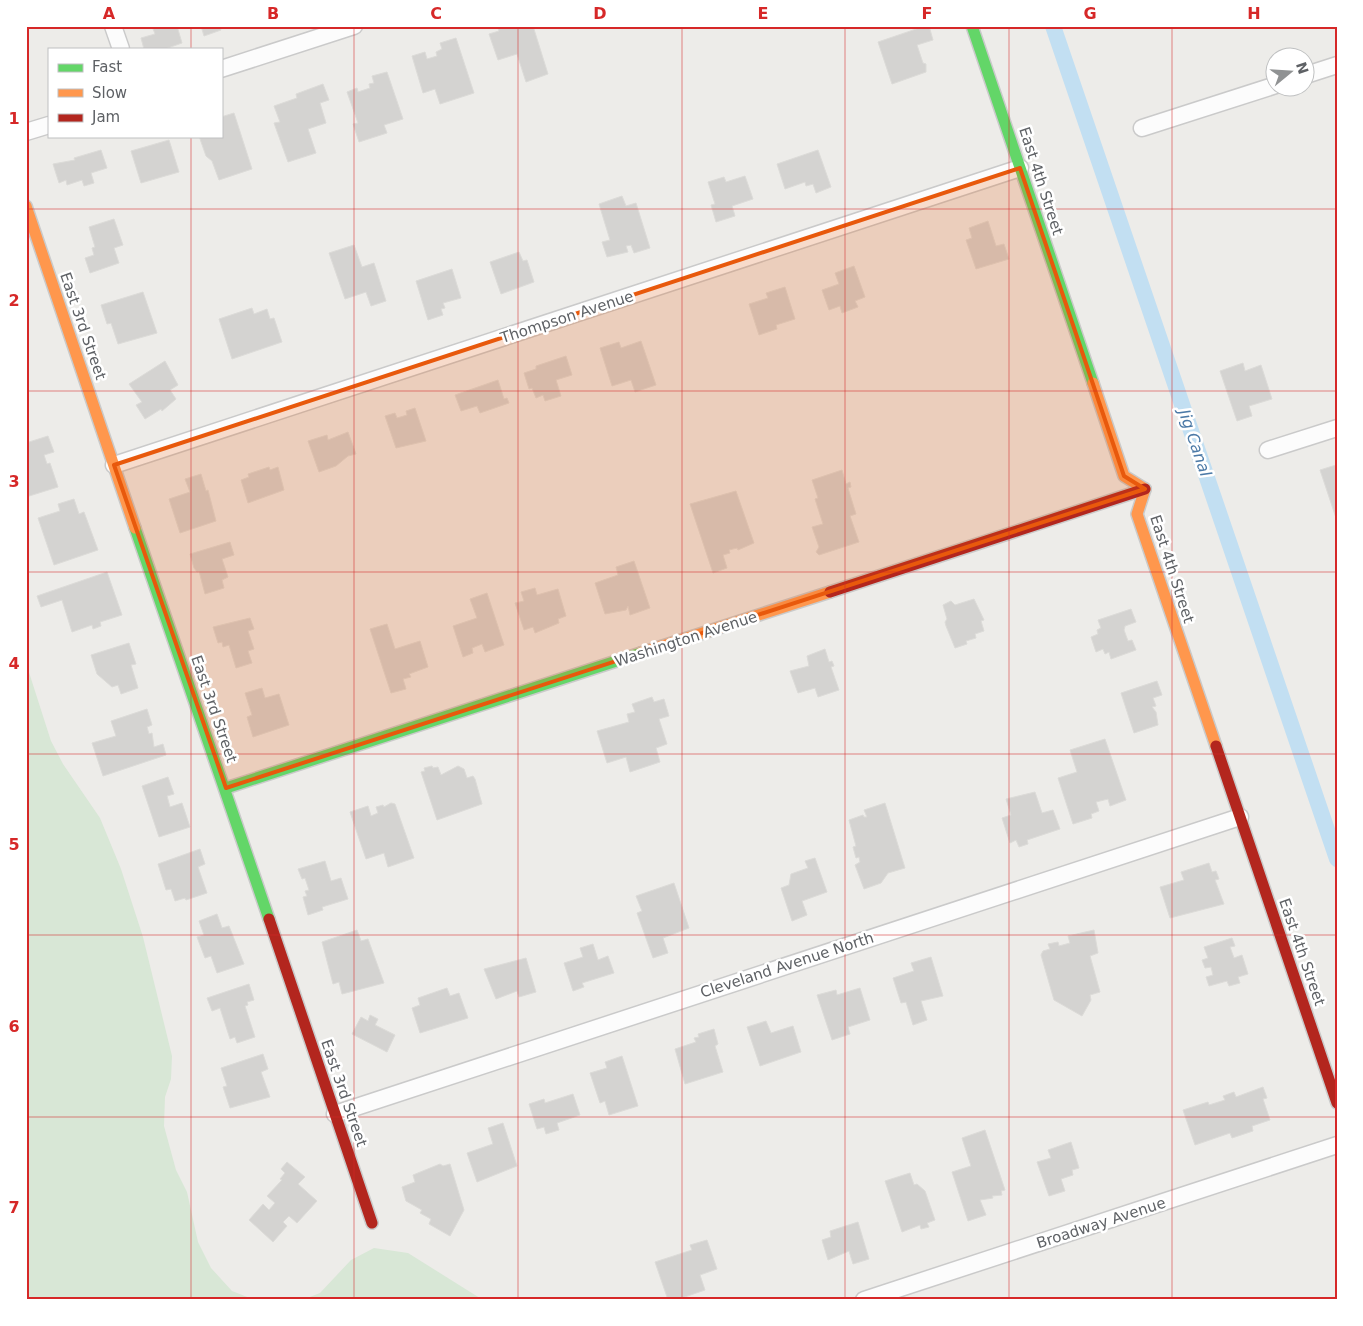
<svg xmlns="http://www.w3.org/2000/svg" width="1363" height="1326" font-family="'DejaVu Sans',sans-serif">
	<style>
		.green { fill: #d8e7d6 }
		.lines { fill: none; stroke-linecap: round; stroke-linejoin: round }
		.canal { stroke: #c2dff2; stroke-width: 16 }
		.building { fill: #d4d3d1; stroke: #dcdbd8 }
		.street-casing { stroke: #cacaca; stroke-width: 19 }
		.fast-casing { stroke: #cacaca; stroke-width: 14 }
		.slow-casing { stroke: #cacaca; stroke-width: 14 }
		.jam-casing { stroke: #cacaca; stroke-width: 14 }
		.street { stroke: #fcfcfc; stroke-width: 16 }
		.fast { stroke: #63d668; stroke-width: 11 }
		.slow { stroke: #ff974d; stroke-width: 11 }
		.jam { stroke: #b3261e; stroke-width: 11 }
		.marked { fill: #e8590c; fill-opacity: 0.2; stroke: #e8590c; stroke-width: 4; stroke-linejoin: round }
		.grid { fill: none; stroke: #d62828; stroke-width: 1; stroke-opacity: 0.55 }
		.labels { text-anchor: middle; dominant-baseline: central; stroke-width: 5; stroke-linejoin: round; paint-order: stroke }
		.street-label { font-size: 15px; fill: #5e6165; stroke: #fff }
		.water-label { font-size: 16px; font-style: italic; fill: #4c7aa7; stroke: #fff }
		.neatline { fill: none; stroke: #d62828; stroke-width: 2 }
		.grid-label { font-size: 16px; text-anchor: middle; font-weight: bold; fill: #d62828 }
	</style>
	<rect width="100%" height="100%" fill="#edece9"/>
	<g class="green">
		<path d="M26,663L51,741L63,764L100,818L121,869L143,937L172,1056L171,1079L165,1097L164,1126L176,1170L187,1192L198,1242L211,1268L232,1291L255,1300H26Z"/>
		<path d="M374,1248L408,1253L483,1300H302L320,1293L351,1260Z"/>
	</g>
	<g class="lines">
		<path class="canal" d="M1053,26L1337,859"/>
	</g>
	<g class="building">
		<path d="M152,26H177L182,43L165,49H144L141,38L155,34Z"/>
		<path d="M201,26H219L221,30L204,36Z"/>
		<path d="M497,26H533L548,74L526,82L517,54L498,60L489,34L499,31Z"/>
		<path d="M925,26H929L933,40L917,45L923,63L926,64V72L892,84L878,42Z"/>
		<path d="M456,38L474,93L440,104L435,89L423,93L412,56L425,52L427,59L437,56L436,52L442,49L440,43Z"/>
		<path d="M387,72L403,119L384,125L387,133L359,142L353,124L358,123L347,92L357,88L358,92L370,88L369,84L374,83L372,76Z"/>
		<path d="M323,84L329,100L320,103L326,123L308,129L316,153L288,162L274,123L280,122L274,106L297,98L296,94Z"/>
		<path d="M234,113L252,169L219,180L212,161L206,156L199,136H221V117Z"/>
		<path d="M169,140L179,172L141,183L131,151Z"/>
		<path d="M101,150L107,168L91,173L94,183L84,186L82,180L67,185L66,180L59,183L53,164L75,160L74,158Z"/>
		<path d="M818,150L831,187L816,193L813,184L806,186L805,182L785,189L777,164Z"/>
		<path d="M745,176L753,199L732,206L735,216L716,222L711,205L715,204L708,182L724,177L726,182Z"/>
		<path d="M622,196L626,206L636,203L650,248L634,253L631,245L626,246L628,252L607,257L602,242L610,240L599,204Z"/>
		<path d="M114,219L123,245L114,248L119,263L90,273L85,258L94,255L92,248L95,247L89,227Z"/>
		<path d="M988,221L996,246L1004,244L1009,259L976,269L966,240L972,238L969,228Z"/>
		<path d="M354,245L362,267L374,263L386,301L371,306L366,292L345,299L329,253Z"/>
		<path d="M519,252L523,261L527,260L534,282L501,294L490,262Z"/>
		<path d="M854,266L865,297L855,301L858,307L842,313L840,306L829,310L822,290L839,284L835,273Z"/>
		<path d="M452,269L461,298L443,303L445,308L441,309L443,315L428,320L416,281Z"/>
		<path d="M785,287L795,319L776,325L777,329L759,335L749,304L768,298L766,293Z"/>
		<path d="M143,292L157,333L118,344L111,323L107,324L101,305Z"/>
		<path d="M252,308L254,314L267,309L270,319L274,318L282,342L232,359L219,319Z"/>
		<path d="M641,341L656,385L635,392L631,380L612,386L600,348L619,342L621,348Z"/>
		<path d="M566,356L572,375L556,380L561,396L545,401L543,395L536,398L532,388L529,389L524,373L536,369V366Z"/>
		<path d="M165,361L178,385L170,390L176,399L162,411L161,409L145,419L136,405L142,402L129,384Z"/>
		<path d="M1243,363L1245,371L1261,365L1272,399L1249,406L1252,416L1237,421L1220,371Z"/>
		<path d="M498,380L504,399L507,398L509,403L480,413L477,406L461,411L455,395Z"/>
		<path d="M415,408L426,441L396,448L385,416L395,413L397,418L407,415L406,411Z"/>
		<path d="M348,432L356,454L348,456L336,466L319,472L308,441L327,435L328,440Z"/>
		<path d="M48,436L54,452L44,455L47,464L50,463L58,487L26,497V443Z"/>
		<path d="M1336,465L1337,468V521L1320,470Z"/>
		<path d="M269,467L270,470L278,467L284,490L248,503L241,480L249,477L248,474Z"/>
		<path d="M842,470L846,484L850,482L851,487L848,488L856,514L850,516L859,542L819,555L816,552L819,547L812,527L823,524L815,499L818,498L812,480Z"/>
		<path d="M201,474L206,491L208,490L216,521L180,533L169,499L190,492L185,479Z"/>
		<path d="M736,491L754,543L738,550L737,548L729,550L730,553L723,555L727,568L713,573L690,504Z"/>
		<path d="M74,499L79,514L84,512L98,550L54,565L38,518L60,511L58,504Z"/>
		<path d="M230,542L234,555L222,559L228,577L222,580L224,588L205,594L199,571L197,572L194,568L190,554Z"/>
		<path d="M634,561L650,608L630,615L628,606L626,610L605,614L595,583L618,575L616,567Z"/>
		<path d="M107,572L122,615L100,622L101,626L93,629L92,625L72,632L62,600L41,607L37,596Z"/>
		<path d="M535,588L537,595L558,589L566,616L558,619L559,623L535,633L533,627L524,630L515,603L524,601L521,592Z"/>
		<path d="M487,593L504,645L485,652L482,644L472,648L473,653L463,657L453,626L477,618L470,599Z"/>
		<path d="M974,599L984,620L981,621L984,631L975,634L976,638L966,641L967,644L955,648L946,626L945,622L947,619L943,605L951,601L955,605Z"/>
		<path d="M1131,609L1136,622L1125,626L1124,630L1128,641L1132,640L1136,650L1111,659L1109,652L1105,654L1103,649L1096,652L1091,637L1098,634L1097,630L1101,628L1098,620Z"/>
		<path d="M250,618L254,629L248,631L254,649L248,651L252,663L236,668L229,645L223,647L222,642L218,643L213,627Z"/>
		<path d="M387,624L395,649L420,641L428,667L409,674L411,677L403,679L406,689L391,693L370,629Z"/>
		<path d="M129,643L136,664L131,665L138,688L121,694L118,685L112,687L97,674L91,655Z"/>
		<path d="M825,649L829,662L832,661L834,666L831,667L839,690L818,697L815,688L798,693L790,671L809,666L807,656Z"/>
		<path d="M1157,681L1162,695L1153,698L1156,706L1152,707L1156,712L1158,725L1134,733L1121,693Z"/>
		<path d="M262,688L265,698L279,694L289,725L253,737L247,717L252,715L245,693Z"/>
		<path d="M652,697L654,702L664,699L669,716L659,719L667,744L656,748L660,762L630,772L626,757L607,763L597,731L629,722L627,714L635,712L632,704Z"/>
		<path d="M147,709L152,725L147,727L149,734L152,733L154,747L163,744L166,755L103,776L92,743L116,736L111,721Z"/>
		<path d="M1105,739L1126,800L1110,806L1108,799L1096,802L1099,811L1091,814L1092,818L1073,824L1058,778L1077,772L1070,750Z"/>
		<path d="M432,766L433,768L438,767L441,775L458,766L464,769L467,778L473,776L475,779L482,804L437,820L421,772L425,771L424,768Z"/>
		<path d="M168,777L174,794L167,796L170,807L182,803L190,827L159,837L142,786Z"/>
		<path d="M1035,792L1042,813L1053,810L1060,829L1027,840L1028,844L1019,847L1016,840L1010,843L1002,818L1011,815L1006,799Z"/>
		<path d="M391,803L395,804L414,858L388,867L384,853L366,859L350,812L368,806L371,816L378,813L376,807L383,805L384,807Z"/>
		<path d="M885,803L905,868L888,873L881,883L864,889L855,865L860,862L859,857L856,858L853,847L856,846L849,820L863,815L864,817H867L864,810Z"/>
		<path d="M200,849L205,864L198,867L207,893L186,900L185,898L175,901L171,889L166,890L158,864Z"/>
		<path d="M815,858L827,892L802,901L807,915L792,921L781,888L789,885L791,874L808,868L805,861Z"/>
		<path d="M325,861L331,881L341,878L348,899L322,907L323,910L308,915L303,897L307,896L305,891L309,890L305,878L302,879L298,869Z"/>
		<path d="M1209,863L1212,872L1216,871L1219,879L1215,880L1224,904L1170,918L1160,887L1184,880L1181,872Z"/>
		<path d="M674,883L689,928L663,938L668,953L653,958L637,913L642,911L636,896Z"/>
		<path d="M217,914L222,928L229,926L244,964L217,973L211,956L205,958L197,937L204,935L199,921Z"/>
		<path d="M357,930L361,941L368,939L384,983L342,994L339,982L333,984L322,942Z"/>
		<path d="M1094,930L1098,953L1090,956L1100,992L1090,995L1091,1000L1082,1016L1054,1000L1041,955L1043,951L1050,949L1048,944L1058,942L1059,946L1070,943L1068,936Z"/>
		<path d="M1232,938L1235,946L1230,947L1234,958L1242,955L1248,974L1238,977L1240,983L1229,986L1227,981L1209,986L1206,977L1213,975L1211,967L1205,968L1202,960L1208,958L1204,947Z"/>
		<path d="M593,944L598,960L608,956L614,973L582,983L584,987L573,991L564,963L583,957L580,948Z"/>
		<path d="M931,957L943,996L921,1001L927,1020L913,1025L906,1002L901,1003L893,978L914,971L911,963Z"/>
		<path d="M526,958L536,992L519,997L517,991L496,999L484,969Z"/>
		<path d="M249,984L254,1000L247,1002L248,1005L245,1006L255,1037L237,1043L235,1037L230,1039L220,1008L212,1011L207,998Z"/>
		<path d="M447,988L450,996L459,993L468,1018L420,1033L412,1008L420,1005L418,998Z"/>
		<path d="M860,988L870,1020L848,1027L850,1034L832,1040L817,995L836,990L837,995Z"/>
		<path d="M370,1015L378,1019L375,1025L395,1035L387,1052L352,1034L361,1017L368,1021Z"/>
		<path d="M766,1021L771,1033L793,1026L801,1052L760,1066L747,1027Z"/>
		<path d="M714,1029L718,1044L715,1046L723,1072L685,1084L675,1049L696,1042L694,1038L699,1037L698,1034Z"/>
		<path d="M263,1054L268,1069L261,1072L270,1097L230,1108L223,1087L227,1086L221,1068Z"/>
		<path d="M622,1056L638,1106L609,1115L605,1101L600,1103L590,1073L607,1068L605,1062Z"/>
		<path d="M1263,1087L1267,1098L1263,1099L1270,1120L1252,1126L1253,1131L1232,1138L1230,1133L1195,1145L1183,1110L1208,1102L1209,1105L1225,1100L1223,1096L1234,1092L1236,1097Z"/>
		<path d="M573,1094L580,1115L557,1123L559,1130L546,1134L544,1127L537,1129L529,1104L544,1099L545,1103Z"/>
		<path d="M503,1123L517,1166L477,1182L467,1153L493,1144L488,1128Z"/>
		<path d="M985,1130L1005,1190L1001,1191L1002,1195L992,1196L993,1198L980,1200L986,1215L968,1221L952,1172L971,1166L962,1138Z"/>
		<path d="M1071,1142L1079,1168L1072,1170L1073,1175L1061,1179L1065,1191L1049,1196L1037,1162L1051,1158L1048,1150Z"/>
		<path d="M287,1162L305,1177L298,1184L317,1201L297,1223L289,1216L283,1222L287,1226L273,1242L249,1220L263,1204L269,1210L275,1203L267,1196L282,1180L280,1179L285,1173L281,1169Z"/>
		<path d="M440,1164L443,1166L450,1164L464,1210L450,1236L429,1224L431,1219L420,1213L422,1210L406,1201L402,1187L415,1182L413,1175Z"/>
		<path d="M910,1173L914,1185L917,1184L925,1191L935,1220L927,1223L929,1227L921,1229L920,1225L902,1232L885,1181Z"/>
		<path d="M858,1222L869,1259L853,1264L849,1251L828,1260L822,1240L831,1237L830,1231Z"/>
		<path d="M707,1240L717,1269L700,1275L705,1290L676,1300H668L655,1262L692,1250L690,1245Z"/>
	</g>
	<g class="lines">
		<g class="street-casing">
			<g id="street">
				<path d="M113,26L121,49"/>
				<path d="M221,69L354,26"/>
				<path d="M1306,75L1337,65"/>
				<path d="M1142,128L1276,85"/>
				<path d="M26,132L49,125"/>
				<path d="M1268,450L1337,428"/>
				<path d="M114,465L1020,168"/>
				<path d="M335,1114L1240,817"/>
				<path d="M864,1300L1337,1145"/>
			</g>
		</g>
		<g class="fast-casing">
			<g id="fast">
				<path d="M972,26L1093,383"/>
				<path d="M135,528L269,919"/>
				<path d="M226,788L641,653"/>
			</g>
		</g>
		<g class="slow-casing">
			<g id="slow">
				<path d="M26,206L135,528"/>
				<path d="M1093,383L1124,476L1145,489L1137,514L1216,746"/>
				<path d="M641,653L830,592"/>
			</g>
		</g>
		<g class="jam-casing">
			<g id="jam">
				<path d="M830,592L1145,489"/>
				<path d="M1216,746L1337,1103"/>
				<path d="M269,919L372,1223"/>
			</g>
		</g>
		<use href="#street" class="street"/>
		<use href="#fast" class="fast"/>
		<use href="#slow" class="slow"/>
		<use href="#jam" class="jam"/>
	</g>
	<path class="marked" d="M1020,168L1124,476L1145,489L226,788L114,465Z"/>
	<path class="grid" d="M191,26V49M354,26V1300M518,26V1300M682,26V1300M845,26V1300M1009,26V1300M1172,26V1300M191,136V1300M26,209H1337M26,391H1337M26,572H1337M26,754H1337M26,935H1337M26,1117H1337"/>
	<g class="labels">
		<g class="street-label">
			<text transform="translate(1041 181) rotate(72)">East 4th Street</text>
			<text transform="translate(567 317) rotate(-18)">Thompson Avenue</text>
			<text transform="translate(83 326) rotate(71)">East 3rd Street</text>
			<text transform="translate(1172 569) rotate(72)">East 4th Street</text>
			<text transform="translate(686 639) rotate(-18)">Washington Avenue</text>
			<text transform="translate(214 709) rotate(71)">East 3rd Street</text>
			<text transform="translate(1302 952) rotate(71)">East 4th Street</text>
			<text transform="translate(787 965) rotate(-18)">Cleveland Avenue North</text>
			<text transform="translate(344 1093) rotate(71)">East 3rd Street</text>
			<text transform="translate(1101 1223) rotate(-18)">Broadway Avenue</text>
		</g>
		<g class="water-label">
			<text transform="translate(1195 443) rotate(71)">Jig Canal</text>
		</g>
	</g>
	<rect width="1363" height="1326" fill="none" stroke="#ffffff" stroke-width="55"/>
	<rect x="48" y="48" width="175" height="90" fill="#ffffff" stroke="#bfc0c1"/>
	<rect x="58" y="64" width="25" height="8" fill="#63d668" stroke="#bfc0c1"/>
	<text x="92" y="72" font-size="15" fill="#5e6165">Fast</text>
	<rect x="58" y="89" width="25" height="8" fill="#ff974d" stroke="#bfc0c1"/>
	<text x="92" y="98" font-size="15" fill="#5e6165">Slow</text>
	<rect x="58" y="114" width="25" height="8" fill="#b3261e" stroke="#bfc0c1"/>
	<text x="92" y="122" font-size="15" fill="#5e6165">Jam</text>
	<g transform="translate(1290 72) rotate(72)"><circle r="24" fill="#ffffff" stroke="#bfc0c1"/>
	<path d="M0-4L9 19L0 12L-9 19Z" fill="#909293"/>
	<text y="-8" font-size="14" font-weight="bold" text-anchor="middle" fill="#5e6165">N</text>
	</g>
	<rect x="28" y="28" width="1308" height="1270" class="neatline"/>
	<g class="grid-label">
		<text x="109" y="19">A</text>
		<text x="273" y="19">B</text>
		<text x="436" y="19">C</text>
		<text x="600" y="19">D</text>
		<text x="763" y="19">E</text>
		<text x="927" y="19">F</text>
		<text x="1090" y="19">G</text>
		<text x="1254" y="19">H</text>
		<text x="14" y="124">1</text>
		<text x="14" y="306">2</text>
		<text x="14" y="487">3</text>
		<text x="14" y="669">4</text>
		<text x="14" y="850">5</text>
		<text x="14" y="1032">6</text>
		<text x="14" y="1213">7</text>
	</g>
</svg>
